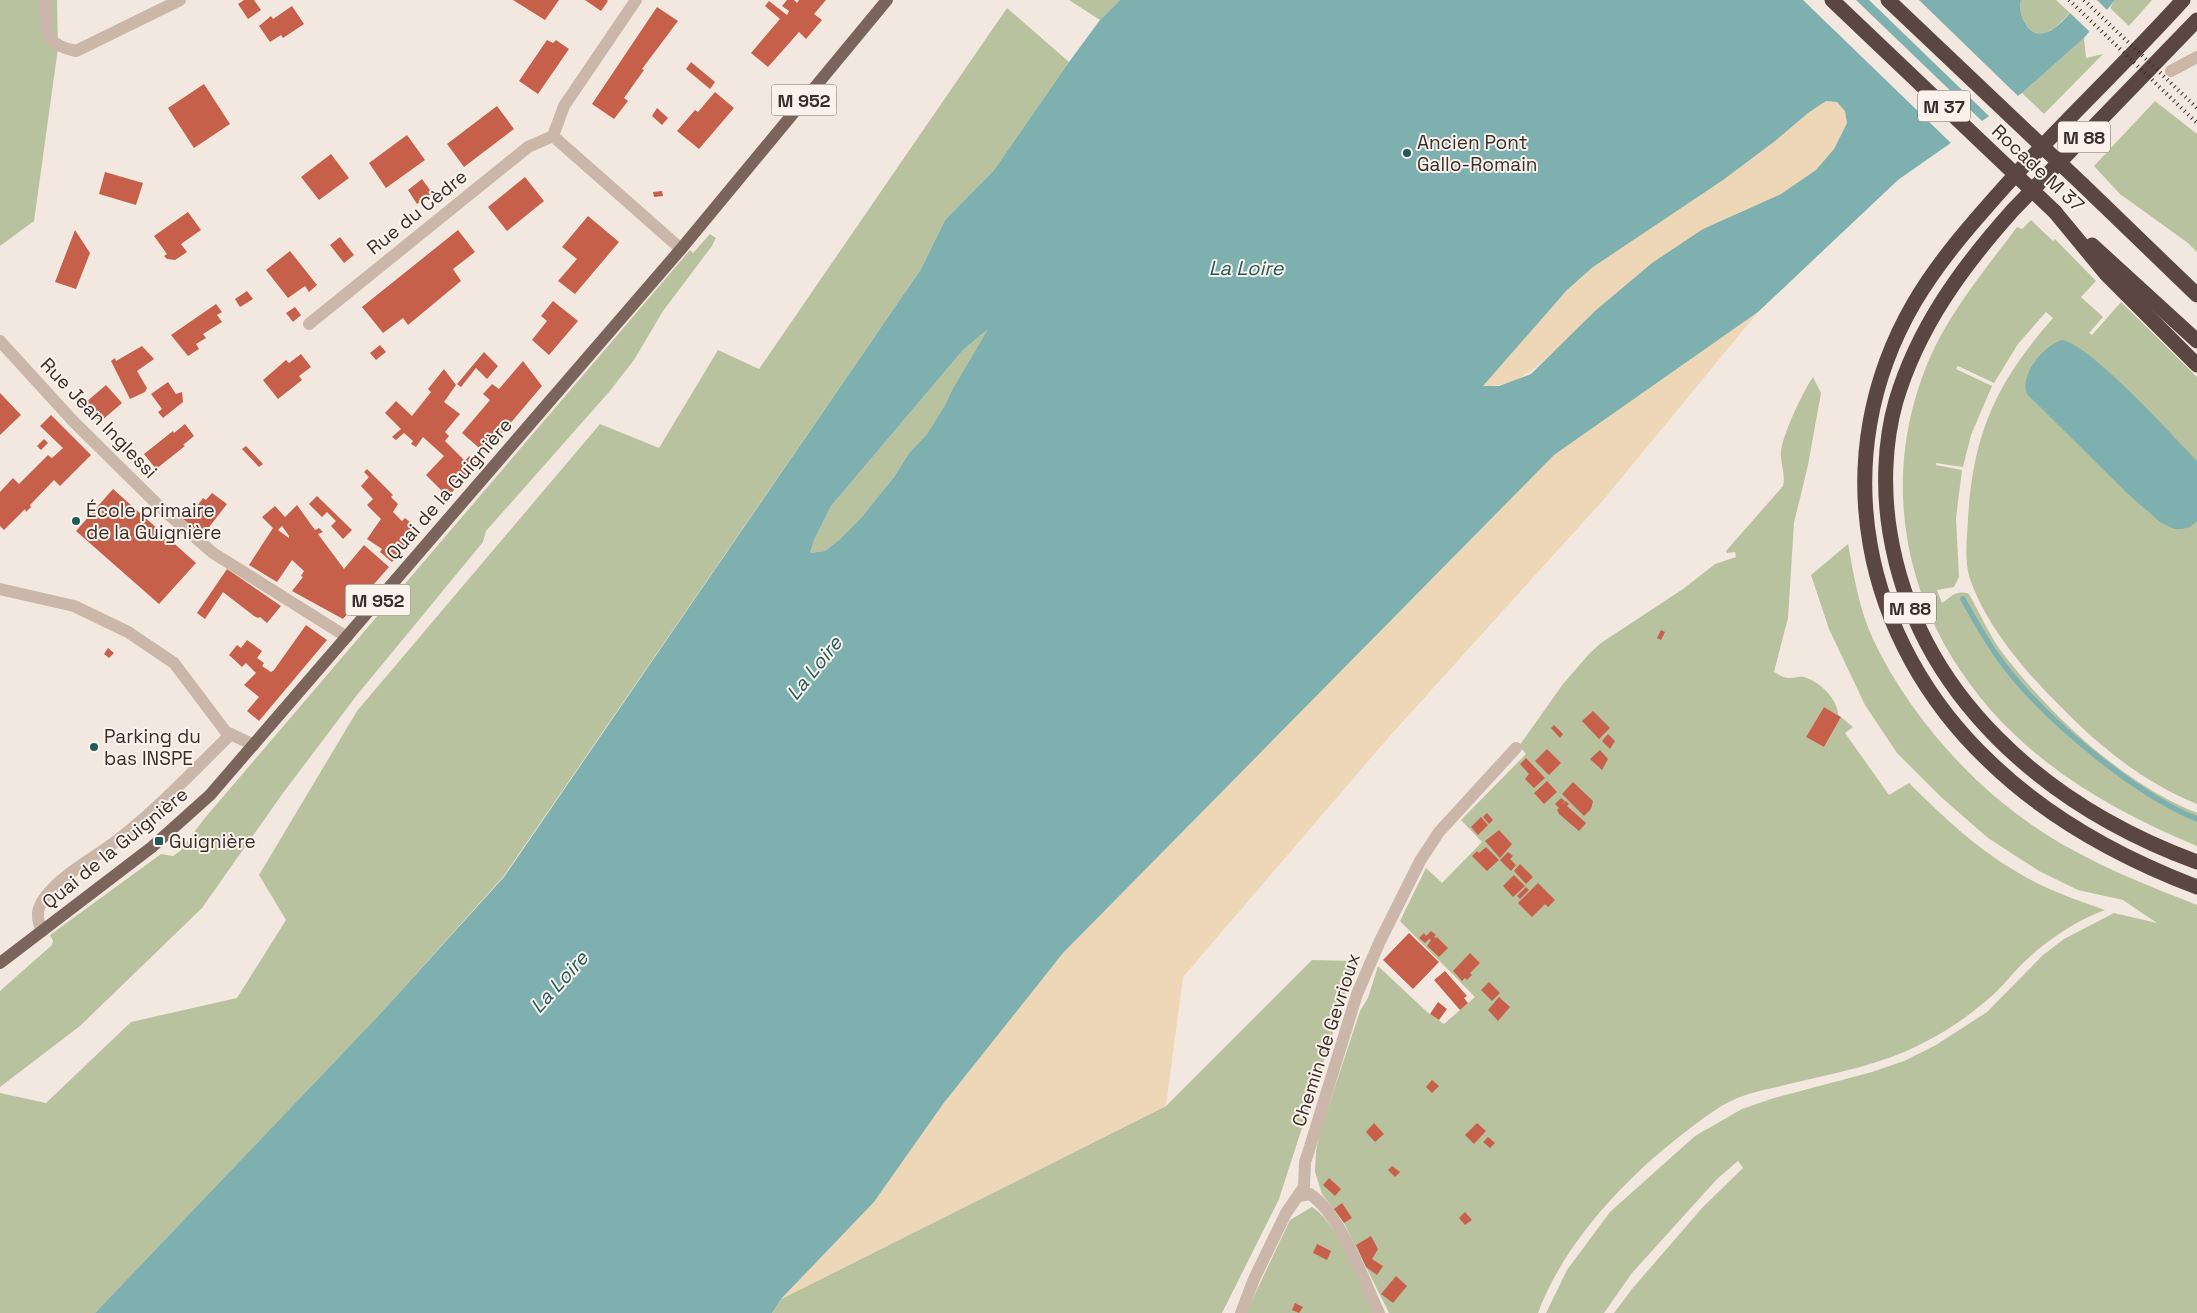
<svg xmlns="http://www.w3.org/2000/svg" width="2197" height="1313" font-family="'Space Grotesk',sans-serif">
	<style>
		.green { fill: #b9c29e }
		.sand { fill: #eed7b6 }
		.water { fill: #7db0af; fill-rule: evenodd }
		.pier { fill: #f3e8df }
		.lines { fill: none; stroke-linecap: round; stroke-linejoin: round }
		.stream { stroke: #7db0af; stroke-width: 5.5 }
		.building { fill: #c6604a; fill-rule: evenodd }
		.minor { stroke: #cbb7aa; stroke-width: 12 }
		.major { stroke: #7b645b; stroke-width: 12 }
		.highway { stroke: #5a4741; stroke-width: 15 }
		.rail { stroke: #392e2a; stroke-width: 4; stroke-dasharray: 1 4; stroke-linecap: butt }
		.highway-bridge { stroke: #5a4741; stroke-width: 15 }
		.poi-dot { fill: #1f5b5b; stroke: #faf2eb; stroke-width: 2 }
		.labels { text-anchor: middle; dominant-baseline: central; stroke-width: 4; stroke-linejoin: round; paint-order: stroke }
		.shield { fill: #faf2eb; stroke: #736964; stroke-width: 1 }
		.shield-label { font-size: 18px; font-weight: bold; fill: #392e2a }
		.poi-label { font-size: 19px; fill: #392e2a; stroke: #faf2eb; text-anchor: start }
		.street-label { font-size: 19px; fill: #392e2a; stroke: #faf2eb }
		.water-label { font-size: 20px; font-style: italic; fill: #1f5b5b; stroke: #faf2eb }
	</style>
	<rect width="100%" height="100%" fill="#f3e8df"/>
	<g class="green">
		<path d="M0,0H57L58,48L34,221L0,246Z"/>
		<path d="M1069,0H1120L1100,20Z"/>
		<path d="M2021,0H2056L2070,13C2056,27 2040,46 2025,23C2021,17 2019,7 2021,0Z"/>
		<path d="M2115,0H2152L2129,26L2110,8Z"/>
		<path d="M1007,8L1069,62L994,170L945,220L921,269L503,877L379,1015L95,1313H0V1093L46,1103L131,1022L237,998L286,920L259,875L357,711L600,424L659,448L718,350L759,369Z"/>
		<path d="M2084,38L2086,58L2103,54L2044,114L2022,93Z"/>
		<path d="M2155,101L2197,134V252L2188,243L2120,194L2094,166Z"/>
		<path d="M2031,220L2053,241L2055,239L2096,281L2081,297L2103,317L2089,333L2092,335L2121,302L2197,377V804C2145,783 2101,748 2062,708C2027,674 1986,626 1970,579C1964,561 1967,538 1968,519C1973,432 1997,382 2053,318L2046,312L2018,344L1994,383L1958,366L1956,369L1992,386L1971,435L1963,467L1936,463V465L1962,470L1956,518L1959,577L1954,587L1937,590L1942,603C1951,597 1956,589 1969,594C1980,613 1988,633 2001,651C2050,715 2122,783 2197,813V846C2130,818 2066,784 2013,733C1911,635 1873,494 1928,362C1949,312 1985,270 2017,227L2022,229Z"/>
		<path d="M710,234L716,238L712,246L663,311L634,360L609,392L486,531L483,542L357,695L283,793L202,908L80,1026L0,1087V991L52,945L53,941L50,935L161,854L173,856L180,851L204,819L690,250L693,253Z"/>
		<path d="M989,328L952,390L945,405L927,434L909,453L894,477L861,518L839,540L825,551L810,553L814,540L831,506L963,350Z"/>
		<path d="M1813,377L1821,393L1808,465L1794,523L1788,618L1774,672C1778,674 1784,678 1789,678C1795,678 1798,676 1804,677C1819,681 1838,699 1838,715L1824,707L1806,737L1824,747L1841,717L1853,727L1845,733L1889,795L1909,783C1942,816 1977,849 2017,872C2045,889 2074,899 2105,910C2073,922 2044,942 2020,966C2011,975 2004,985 1994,994C1973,1013 1949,1030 1923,1043C1881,1065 1835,1073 1789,1084C1770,1089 1749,1092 1731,1101C1718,1107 1705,1117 1693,1126C1631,1172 1565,1240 1538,1313H1389L1344,1223L1322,1194L1315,1172L1316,1151L1320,1132L1360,1011L1368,998L1378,966L1427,1012L1444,1024L1475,997L1400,921L1426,868L1442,883L1482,842L1461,820L1526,754L1519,746L1563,684L1589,654L1601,643L1683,589L1715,564L1736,557L1735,552L1727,553L1726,551L1783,486C1786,475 1780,463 1781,452C1782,436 1803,391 1813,377Z"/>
		<path d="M1848,544C1854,576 1859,609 1873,639C1913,724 1987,803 2069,848C2110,871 2154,888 2197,905V1313H1614L1632,1289L1702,1208L1743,1168L1738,1161L1717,1179L1632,1273L1604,1313H1546L1567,1270L1610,1212L1695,1136L1742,1109L1774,1098L1872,1072L1904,1061L1936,1045L1987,1012L2043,955L2064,939L2114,913L2157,923L2123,900L2078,890L2039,871L1988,838L1941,797L1897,753L1865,705L1829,629L1811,575Z"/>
		<path d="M1312,960L1356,961L1279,1199L1222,1313H772L781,1299L1166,1106Z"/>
		<path d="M1312,1207C1339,1224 1360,1284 1373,1313H1246L1290,1220Z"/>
	</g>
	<g class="sand">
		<path d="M1825,101L1837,102L1845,110L1847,123L1834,149L1816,170L1781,194L1703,229L1553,352C1531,373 1514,387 1482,386L1567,290L1593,267Z"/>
		<path d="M1758,312L1605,498L1388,738L1183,977L1166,1106L781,1299L874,1202L943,1104L1063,953L1554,455Z"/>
	</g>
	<g class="water">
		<path d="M1120,0H2021C2019,7 2021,17 2025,23C2042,51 2068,16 2081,0H2115L2084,38L2022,93L1898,180L1758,312L1554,455L1063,953L943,1104L874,1202L781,1299L772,1313H95L379,1015L504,877L921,269L945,220L994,170L1069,62L1100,20ZM1826,101L1837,102L1845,111L1847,123L1834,149L1816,170L1781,194L1703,229L1652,263L1595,311L1531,374L1499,386H1483L1567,290L1593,267L1723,180L1775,141L1808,113ZM988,329L952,390L945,405L927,434L909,453L894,477L861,518L839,540L825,551L810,553L814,540L831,506L963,350Z"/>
		<path d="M2062,340C2091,345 2173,436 2197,461V521L2190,527L2182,529H2174L2160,522L2128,494L2027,394C2019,375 2044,345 2062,340Z"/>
	</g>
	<g class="pier">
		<path d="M1803,0H1856L1984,123L1953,145Z"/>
		<path d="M1869,0H1919L2020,98L1991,118Z"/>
		<path d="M2078,0H2097L2109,12L2091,33L2068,11Z"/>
	</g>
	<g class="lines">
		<path class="stream" d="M1963,599C1975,621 1987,642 2001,661C2042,717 2133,793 2197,819"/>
	</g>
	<g class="building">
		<path d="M244,0H254L261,10L248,19L238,4Z"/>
		<path d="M513,0H559L545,20Z"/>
		<path d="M585,0H607L608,1L601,11Z"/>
		<path d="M787,0H794L797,3L799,0H826L814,14L822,20L806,39L799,32L768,67L751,53L780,19L765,6L769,1L787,15L789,11L782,6Z"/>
		<path d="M292,6L304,24L283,38L281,35L270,42L259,26L271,16L273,19Z"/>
		<path d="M657,7L678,21L642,69L644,70L624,98L628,101L614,119L592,104Z"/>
		<path d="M547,40L553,43L556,40L569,49L538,94L519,81Z"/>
		<path d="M691,62L715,82L710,89L686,69Z"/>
		<path d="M204,84L230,124L194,148L168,108Z"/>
		<path d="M715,92L734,108L699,149L677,131L695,110L698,112Z"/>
		<path d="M497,106L514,129L464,167L447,144Z"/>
		<path d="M657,108L668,118L662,125L652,116Z"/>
		<path d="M407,135L425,160L386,188L369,163Z"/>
		<path d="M331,154L349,178L319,200L301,177Z"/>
		<path d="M105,172L143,183L136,205L99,194Z"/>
		<path d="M525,177L544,201L507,231L488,207Z"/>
		<path d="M422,179L432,193L417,204L408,190Z"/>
		<path d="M662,191L663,196L654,197L653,192Z"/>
		<path d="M188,212L201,230L181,244L187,252L175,260L167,259L164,256L167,254L154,236Z"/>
		<path d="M588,216L619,242L575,294L558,281L577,259L562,247Z"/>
		<path d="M75,230L90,253L76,289L55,282Z"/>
		<path d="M458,230L475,252L453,269L461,281L408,325L403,318L383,333L362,307Z"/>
		<path d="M340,237L354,255L344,263L330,245Z"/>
		<path d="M290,251L317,285L309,292L305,286L288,298L266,270Z"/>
		<path d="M247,291L253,299L240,307L235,299Z"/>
		<path d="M553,301L578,321L549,355L532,340L547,321L541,316Z"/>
		<path d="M216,304L222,312L217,315L222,322L203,334L206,338L196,344L199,349L188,356L171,335Z"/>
		<path d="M295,307L301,315L293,322L286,313Z"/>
		<path d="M380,345L386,352L376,360L370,353Z"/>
		<path d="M142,346L154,359L137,371L147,388L145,392L130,399L111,361L115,358L116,361Z"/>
		<path d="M484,352L498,366L487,379L476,368L461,387L457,384Z"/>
		<path d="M301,354L311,367L299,376L302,380L278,399L263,380L286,360L289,363Z"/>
		<path d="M523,361L542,386L485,453L462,433L490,400L483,394L492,384L499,389Z"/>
		<path d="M444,369L456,385L444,402L460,414L445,432L449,436L445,441L465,461L469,456L477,463L448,497L426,475L444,456L423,437L416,447L411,444L413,441L404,433L396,440L392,437L401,429L385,413L396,401L412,416L431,392L428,389Z"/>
		<path d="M168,382L176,394L182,392L183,402L163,418L158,412L162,409L151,394Z"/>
		<path d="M106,385L122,403L100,422L85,403Z"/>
		<path d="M0,393L21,415L0,435Z"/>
		<path d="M51,415L91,455L60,486L54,480L30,505L31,507L26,512L25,509L4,530L0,526V492L13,478L19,484L48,455L52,458L63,448L40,426Z"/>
		<path d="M185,424L194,436L183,445L185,446L156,469L144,454L173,431L174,433Z"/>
		<path d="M44,439L48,443L41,450L37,446Z"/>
		<path d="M246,446L263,464L259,467L242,449Z"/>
		<path d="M367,469L393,495L391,497L398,504L393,512L402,521L405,518L411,523L408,526L416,534L392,562L380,552L382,549L367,539L381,519L367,505L373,499L361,486L369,477L364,472Z"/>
		<path d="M113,489L196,563L159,604L76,531Z"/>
		<path d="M212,493L227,504L203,535L183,519L191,508L195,509L203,498L206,500Z"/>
		<path d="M317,496L352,530L343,539L331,526L336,521L327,512L322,517L309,504Z"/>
		<path d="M297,505L315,530L319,528L323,532L318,534L344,569L364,545L389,567L343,619L292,591L303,577L301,576L304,571L292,560L277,582L249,565L273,528L262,517L275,506L285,517ZM282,526L289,536V538L278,530Z"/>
		<path d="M227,569L281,606L267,623L260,617L258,618L254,616L223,592L205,619L197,613Z"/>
		<path d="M306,625L327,640L259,721L247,711L259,697L244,685L256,673L246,663L242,667L229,655L237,645L241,648L247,640L262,651L257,658L264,663L262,666L271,672L274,670Z"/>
		<path d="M1661,630L1665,632L1661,640L1657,638Z"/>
		<path d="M108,648L114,653L109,658L104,654Z"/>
		<path d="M1824,707L1841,717L1824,747L1806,737Z"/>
		<path d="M1593,711L1610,728L1599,739L1582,721Z"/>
		<path d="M1554,725L1563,734L1560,738L1551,728Z"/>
		<path d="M1608,734L1615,741L1610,749L1602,741Z"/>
		<path d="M1547,749L1561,763L1549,775L1535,761Z"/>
		<path d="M1600,750L1608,759L1602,770L1590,759Z"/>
		<path d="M1526,758L1545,778L1534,788L1525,779L1529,774L1520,764Z"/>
		<path d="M1547,781L1557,792L1544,804L1534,793Z"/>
		<path d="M1573,782L1593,801L1591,809L1584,816L1562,794Z"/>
		<path d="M1561,798L1565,801L1561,805L1566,801L1569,804L1567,806L1586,823L1579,831L1559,814L1557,810L1559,808L1555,804Z"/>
		<path d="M1487,813L1493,820L1489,824L1483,817Z"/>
		<path d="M1481,817L1488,825L1478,835L1471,827Z"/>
		<path d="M1499,830L1512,844L1500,858L1485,841Z"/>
		<path d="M1486,847L1499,860L1487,871L1472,856L1477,851L1479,853Z"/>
		<path d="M1508,852L1513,856L1510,859L1516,865L1511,871L1500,860Z"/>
		<path d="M1520,864L1533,877L1526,884L1514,871Z"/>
		<path d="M1514,875L1525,886L1513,897L1503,886Z"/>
		<path d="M1538,883L1555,900L1548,907L1545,904L1532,917L1518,903Z"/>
		<path d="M1526,887L1529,890L1520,899L1517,896Z"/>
		<path d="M1431,931L1436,935L1434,937L1436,938L1437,937L1448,948L1439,957L1427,946L1431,940L1429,939L1425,943L1419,938L1424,933L1426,936Z"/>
		<path d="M1409,933L1439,962L1413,989L1383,960Z"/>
		<path d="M1470,953L1480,963L1470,973L1472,975L1467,980L1465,978L1462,981L1453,971Z"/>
		<path d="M1445,971L1467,996L1464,998L1468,1003L1460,1010L1434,980Z"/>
		<path d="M1489,982L1500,993L1492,1001L1481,990Z"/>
		<path d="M1499,997L1510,1007L1498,1021L1488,1010Z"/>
		<path d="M1438,1002L1447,1009L1439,1020L1430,1014Z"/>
		<path d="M1432,1080L1439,1086L1432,1093L1426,1087Z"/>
		<path d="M1374,1123L1384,1134L1375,1142L1366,1132Z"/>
		<path d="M1477,1123L1486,1131L1474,1144L1465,1135Z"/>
		<path d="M1488,1137L1495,1143L1490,1148L1483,1142Z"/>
		<path d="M1392,1166L1400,1172L1395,1177L1388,1170Z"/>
		<path d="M1329,1178L1341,1189L1335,1196L1323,1185Z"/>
		<path d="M1342,1203L1352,1218L1344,1223L1334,1209Z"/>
		<path d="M1465,1212L1472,1220L1465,1225L1459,1218Z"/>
		<path d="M1371,1236L1378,1249L1372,1259L1383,1266L1377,1275L1366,1267L1356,1245Z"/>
		<path d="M1317,1244L1331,1251L1327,1260L1313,1253Z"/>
		<path d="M1396,1276L1407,1286L1393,1303L1381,1294Z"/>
		<path d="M1295,1303L1303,1307L1299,1313L1292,1310Z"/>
	</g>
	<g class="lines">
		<g class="minor">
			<path d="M45,0C47,31 42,44 76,51L180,0"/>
			<path d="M636,0L564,106L553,136L681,249"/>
			<path d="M2171,71L2197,57"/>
			<path d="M309,324L528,147L553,136"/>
			<path d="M0,341L73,421L160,507L213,553L347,637"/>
			<path d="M0,589L74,606L128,632L174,663L226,732L254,745"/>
			<path d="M42,931C36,918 36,908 46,896C65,872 95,858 119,839C159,808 194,770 231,734"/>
			<path d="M1299,1196L1310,1194C1341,1215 1363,1279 1379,1313"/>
			<path d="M1241,1313L1254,1279L1286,1213L1304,1187L1305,1162L1309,1150L1357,994L1380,941L1420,861L1439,832L1516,748"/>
		</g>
		<path class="major" d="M0,963L152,847L210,795L681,249L887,0"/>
		<g class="highway">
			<path d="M2183,0C2126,63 2064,121 2007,184C1973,222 1940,259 1914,303C1824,458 1862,641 1990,762C2049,819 2121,858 2197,887"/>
			<path d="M2197,20L2013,210C1962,267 1918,327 1896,401C1884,443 1883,491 1890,533C1917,697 2048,807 2197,862"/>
			<path d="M2083,185L2197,295"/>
			<path d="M2055,212L2107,275L2197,365"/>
			<path d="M2092,245L2197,341"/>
		</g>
		<g class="rail">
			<path d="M2069,0L2197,123"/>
			<path d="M2084,0L2197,108"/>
		</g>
		<g class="highway-bridge">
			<path d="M1832,0L2055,212"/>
			<path d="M1888,0L2083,185"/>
		</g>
	</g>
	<g class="poi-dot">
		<circle cx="1407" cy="153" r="5"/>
		<circle cx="76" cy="521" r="5"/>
		<circle cx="94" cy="747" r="5"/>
		<rect x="154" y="836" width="10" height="10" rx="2.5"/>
	</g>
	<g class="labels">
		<g class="shield">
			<rect x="771.5" y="84.5" width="65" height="31" rx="4"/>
			<rect x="1918" y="90.5" width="52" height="31" rx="4"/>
			<rect x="2058" y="121.5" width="52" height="31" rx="4"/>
			<rect x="345.5" y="584.5" width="65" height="31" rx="4"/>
			<rect x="1884" y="592.5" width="52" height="31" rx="4"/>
		</g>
		<g class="shield-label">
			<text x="804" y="100">M 952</text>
			<text x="1944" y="106">M 37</text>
			<text x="2084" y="137">M 88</text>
			<text x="378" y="600">M 952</text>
			<text x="1910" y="608">M 88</text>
		</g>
		<g class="poi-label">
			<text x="1417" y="142">Ancien Pont<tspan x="1417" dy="22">Gallo-Romain</tspan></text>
			<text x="86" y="510">École primaire<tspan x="86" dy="22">de la Guignière</tspan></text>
			<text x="104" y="736">Parking du<tspan x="104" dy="22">bas INSPE</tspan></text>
			<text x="169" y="841">Guignière</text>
		</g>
		<g class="street-label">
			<text transform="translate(2038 168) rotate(43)">Rocade M 37</text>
			<text transform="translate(417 212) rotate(-39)">Rue du Cèdre</text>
			<text transform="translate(99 418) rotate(46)">Rue Jean Inglessi</text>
			<text transform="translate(449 489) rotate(-49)">Quai de la Guignière</text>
			<text transform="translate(115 848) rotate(-39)">Quai de la Guignière</text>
			<text transform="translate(1326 1040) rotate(-72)">Chemin de Gevrioux</text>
		</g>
		<g class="water-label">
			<text x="1246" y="268">La Loire</text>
			<text transform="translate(814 668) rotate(-51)">La Loire</text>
			<text transform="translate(559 982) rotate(-48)">La Loire</text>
		</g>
	</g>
</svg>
